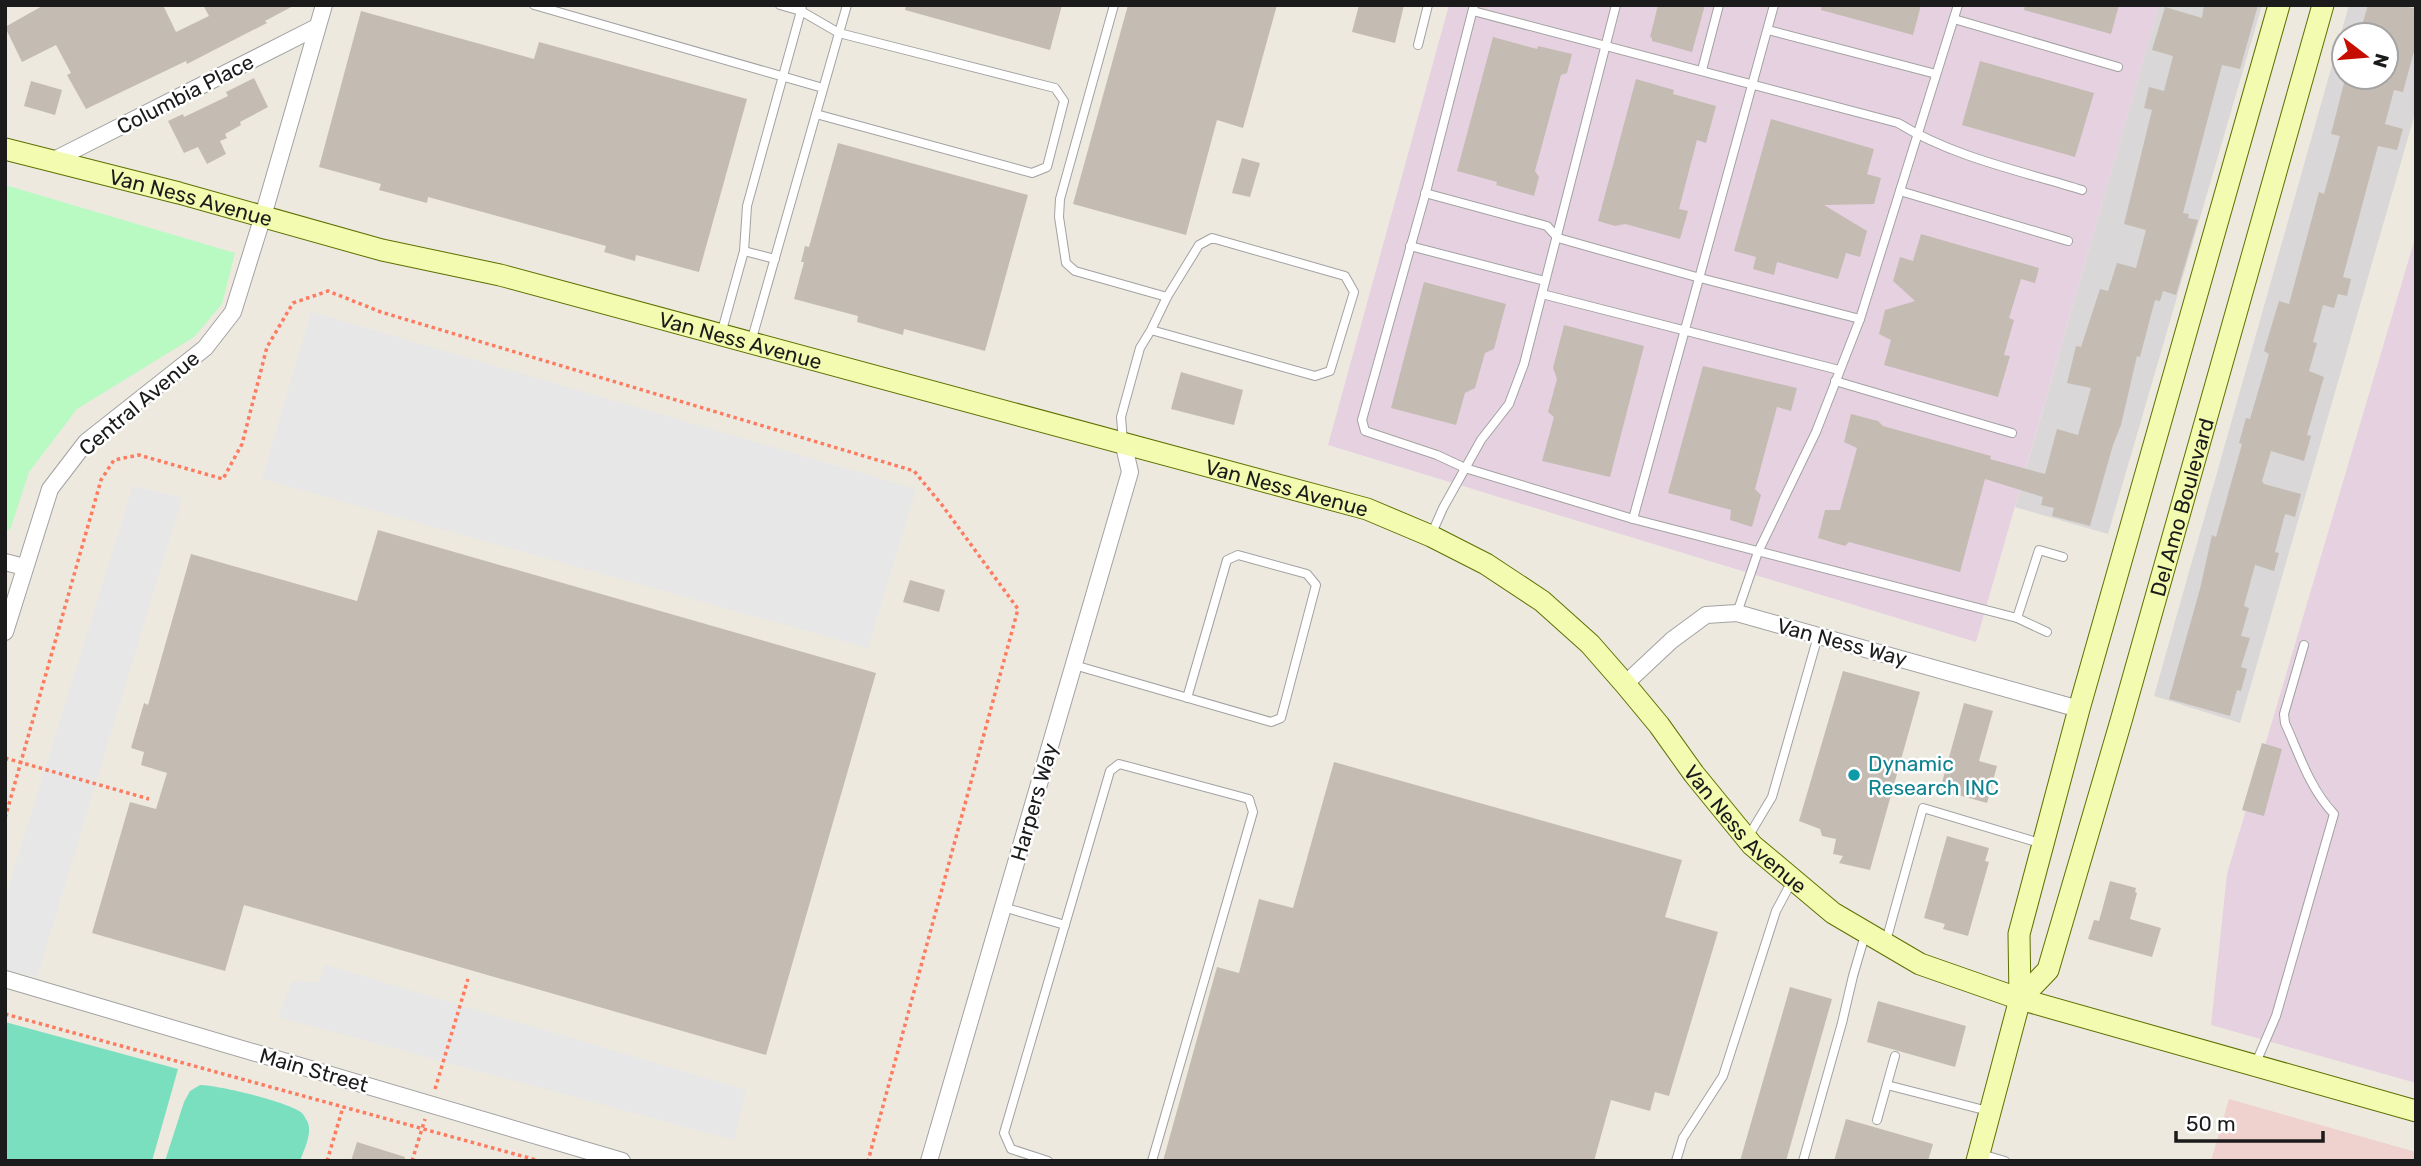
<svg xmlns="http://www.w3.org/2000/svg" width="2421" height="1166" font-family="Rubik,sans-serif">
	<style>
		.residential { fill: #d9d7d7; fill-rule: evenodd }
		.commercial { fill: #efd1cd }
		.industrial { fill: #e6d1e1 }
		.park { fill: #b9fac3 }
		.pitch { fill: #7adfbf }
		.parking { fill: #e7e7e7 }
		.building { fill: #c4bcb3 }
		.lines { fill: none; stroke-linecap: round; stroke-linejoin: round }
		.service-casing { stroke: #a2a2a2; stroke-width: 10 }
		.minor-casing { stroke: #a2a2a2; stroke-width: 18 }
		.secondary-casing { stroke: #5d7102; stroke-width: 23 }
		.path { stroke: #fd7b60; stroke-width: 3.5; stroke-dasharray: 3.5 3.5; stroke-linecap: butt }
		.service { stroke: #fff; stroke-width: 8 }
		.minor { stroke: #fff; stroke-width: 16 }
		.secondary { stroke: #f2fbaf; stroke-width: 21 }
		.culture-dot { fill: #0f9aa8; stroke: #fff; stroke-width: 2.5 }
		.labels { text-anchor: middle; dominant-baseline: central; stroke-width: 5; stroke-linejoin: round; paint-order: stroke }
		.street-label { font-size: 21px; fill: #1b1b1b; stroke: #fff }
		.culture-label { font-size: 21px; fill: #0d838f; stroke: #fff; text-anchor: start }
	</style>
	<rect width="100%" height="100%" fill="#ede9df"/>
	<g class="residential">
		<path d="M2159,5H2262L2108,534L2015,507Z"/>
		<path d="M2349,5H2416V110L2240,723L2154,696ZM2344,35H2386V77H2344Z"/>
	</g>
	<path class="commercial" d="M2229,1099L2416,1152V1161H2211Z"/>
	<g class="industrial">
		<path d="M1449,5H2159L1976,642L1328,445Z"/>
		<path d="M2416,235V1083L2211,1025L2227,874Z"/>
	</g>
	<path class="park" d="M5,185L235,253L222,304L194,337L77,409L29,472L10,530L5,529Z"/>
	<g class="pitch">
		<path d="M5,1022L178,1069L152,1161H5Z"/>
		<path d="M200,1085C217,1085 290,1102 302,1113C303,1114 308,1122 308,1123C312,1134 304,1150 300,1161H165L184,1102L190,1091Z"/>
	</g>
	<g class="parking">
		<path d="M311,312L916,489L868,648L262,479Z"/>
		<path d="M133,486L182,498L37,977L5,970V898Z"/>
		<path d="M325,965L746,1090L734,1140L278,1017L292,981L319,982Z"/>
	</g>
	<g class="building">
		<path d="M44,5H163L176,32L209,16L203,5H295L265,21L267,23L218,48L187,64L186,61L86,109L67,75L71,73L56,45L22,62L5,27Z"/>
		<path d="M906,5H1062L1050,50L905,10Z"/>
		<path d="M1128,5H1277L1243,128L1217,120L1186,235L1073,204Z"/>
		<path d="M1359,5H1404L1395,43L1352,32Z"/>
		<path d="M1658,5H1705L1692,52L1652,41V38L1650,37Z"/>
		<path d="M1822,5H1921L1913,35L1821,10Z"/>
		<path d="M2025,5H2119L2111,34L2024,10Z"/>
		<path d="M2204,5H2258L2240,69L2222,65L2183,213L2189,214L2188,218L2198,220L2176,295L2163,291L2160,301L2155,300L2140,357L2137,356L2121,425L2113,445L2090,526L2052,516L2054,508L2041,505L2043,497L1985,479L1960,572L1849,542L1845,546L1818,538L1825,510H1840L1857,448L1844,442L1851,414L1878,421L1883,426L1991,456L1990,459L2045,474L2057,429L2078,435L2091,388L2067,383L2076,346L2081,347L2100,289L2108,291L2117,263L2136,268L2146,230L2124,224L2152,110L2144,108L2149,87L2164,91L2173,56L2152,50L2165,7L2202,18Z"/>
		<path d="M2368,5H2400L2416,9V44L2403,92L2394,90L2385,124L2403,129L2397,150L2378,146L2343,277L2351,279L2347,296L2338,294L2334,308L2323,305L2313,342L2317,343L2309,371L2324,377L2307,435L2311,436L2304,461L2271,451L2262,481L2264,484L2301,494L2295,517L2285,514L2275,552L2279,553L2274,571L2255,565L2244,606L2249,608L2241,636L2250,638L2241,667L2247,669L2241,691L2237,690L2230,716L2169,699L2200,589L2212,535L2216,537L2242,444L2239,443L2246,418L2250,419L2269,354L2264,351L2279,301L2289,304L2319,192L2324,194L2340,136L2331,134L2344,83L2347,77H2386V35H2359Z"/>
		<path d="M361,11L534,59L539,42L747,99L699,272L636,255L635,261L604,252L606,246L428,197L427,203L379,190L381,184L319,167Z"/>
		<path d="M1493,37L1537,49L1538,46L1572,54L1567,73L1561,75L1535,171L1539,177L1534,196L1496,185L1497,182L1457,171Z"/>
		<path d="M1980,61L2094,93L2075,157L1962,125Z"/>
		<path d="M254,78L268,107L240,122L241,125L225,134L227,138L220,141L226,154L207,164L198,147L184,153L168,121L183,114L184,117L228,96L226,92Z"/>
		<path d="M1636,79L1674,90L1673,94L1716,106L1706,143L1697,140L1679,209L1688,211L1680,239L1625,224L1615,226L1598,221Z"/>
		<path d="M31,81L62,90L55,115L24,106Z"/>
		<path d="M1771,119L1874,149L1867,174L1881,178L1874,204L1824,205L1867,231L1860,257L1846,253L1838,279L1777,262L1774,275L1753,269L1756,257L1734,251Z"/>
		<path d="M838,143L1028,195L985,351L904,329L903,335L857,322L858,316L794,299L804,262H801L805,246L809,247Z"/>
		<path d="M1242,158L1260,163L1250,197L1232,193Z"/>
		<path d="M1921,234L2039,268L2035,283L2021,279L2009,318L2014,320L2004,355L2010,356L1998,397L1884,365L1891,340L1879,334L1885,310L1915,301L1893,281L1900,257L1913,261Z"/>
		<path d="M1424,282L1506,304L1494,349L1485,353L1475,388L1465,393L1456,425L1391,408Z"/>
		<path d="M1564,325L1644,346L1610,477L1542,461L1554,417L1548,412L1557,379L1553,368Z"/>
		<path d="M1703,366L1797,388L1791,411L1777,407L1755,489L1761,495L1752,527L1730,520L1731,510L1668,493Z"/>
		<path d="M1181,372L1243,390L1234,425L1171,409Z"/>
		<path d="M378,530L876,673L766,1055L244,905L225,971L92,933L130,802L156,809L167,773L141,765L144,752L131,748L144,703L148,705L191,554L357,601Z"/>
		<path d="M910,580L945,590L939,612L903,602Z"/>
		<path d="M1843,671L1920,692L1870,870L1839,863L1843,856L1833,854L1836,839L1822,836L1820,829L1799,821Z"/>
		<path d="M1964,703L1993,711L1979,761L1997,766L1987,803L1940,790Z"/>
		<path d="M2262,743L2282,749L2264,816L2242,810Z"/>
		<path d="M1334,762L1682,860L1665,917L1718,932L1669,1096L1655,1092L1650,1111L1611,1100L1594,1161H1163L1217,967L1239,973L1259,899L1293,908Z"/>
		<path d="M1947,836L1989,848L1985,861L1989,862L1968,936L1943,929L1945,924L1924,918Z"/>
		<path d="M2110,881L2136,888L2135,892L2137,893L2130,919L2161,928L2152,957L2088,939L2094,920L2099,921Z"/>
		<path d="M1790,987L1832,999L1786,1161H1740Z"/>
		<path d="M1878,1001L1966,1026L1955,1067L1867,1042Z"/>
		<path d="M1846,1119L1933,1144L1928,1161H1834Z"/>
		<path d="M357,1142L405,1157L404,1161H351Z"/>
	</g>
	<g class="lines">
		<g class="service-casing">
			<g id="service">
				<path d="M534,5L823,88"/>
				<path d="M780,5L801,11L802,5"/>
				<path d="M1114,5L1060,199L1059,217L1066,263L1075,271L1167,297"/>
				<path d="M1474,5L1427,188L1362,420L1365,431L1437,455L1465,468L1633,519L2017,618L2039,550L2063,557"/>
				<path d="M1473,11L1898,123C1953,157 2021,171 2082,190"/>
				<path d="M1954,19L2118,67"/>
				<path d="M1768,30L1936,74"/>
				<path d="M1418,45L1428,5"/>
				<path d="M1702,70L1719,5"/>
				<path d="M1900,191L2068,241"/>
				<path d="M1425,193L1547,226L1558,238L1700,278L1860,319"/>
				<path d="M1410,246L1545,281"/>
				<path d="M744,251L775,259"/>
				<path d="M1542,294L1839,370"/>
				<path d="M721,334L744,251L747,206L801,11L839,33L1055,88L1064,101L1047,167L1032,173L816,114"/>
				<path d="M751,342L847,5"/>
				<path d="M1835,381L2012,433"/>
				<path d="M1123,442L1121,417L1140,348L1151,330L1167,297L1199,245L1212,238L1345,276L1354,292L1330,371L1315,376L1151,330"/>
				<path d="M1633,519L1774,5"/>
				<path d="M1432,533L1443,508L1481,440L1509,404L1524,364L1616,5"/>
				<path d="M1737,613L1758,552L1816,432L1860,319L1958,5"/>
				<path d="M2017,618L2047,632"/>
				<path d="M1074,665L1271,722L1281,718L1316,585L1307,574L1238,555L1227,560L1187,698"/>
				<path d="M1748,837L1772,797L1818,636"/>
				<path d="M1003,907L1065,925"/>
				<path d="M1886,941L1923,808L2040,843"/>
				<path d="M2255,1065L2276,1016L2334,814C2310,789 2299,754 2285,723L2284,714L2304,645"/>
				<path d="M1887,1085L1988,1111"/>
				<path d="M1877,1120L1895,1056"/>
				<path d="M1981,1154L2005,1161"/>
				<path d="M1048,1161L1011,1149L1004,1133L1110,771L1119,764L1249,799L1253,812L1152,1161"/>
				<path d="M1676,1161L1683,1138L1723,1076L1776,911L1792,881"/>
				<path d="M1803,1161L1842,1023L1853,976L1865,935"/>
			</g>
		</g>
		<g class="minor-casing">
			<g id="minor">
				<path d="M52,161L317,27"/>
				<path d="M5,562L24,567"/>
				<path d="M5,632L50,489L86,442L205,348L233,312L263,216L324,5"/>
				<path d="M1625,684L1672,640L1706,615L1737,613L2079,709"/>
				<path d="M5,979L622,1161"/>
				<path d="M929,1161L1130,472L1123,442"/>
			</g>
		</g>
		<g class="secondary-casing">
			<g id="secondary">
				<path id="s1" d="M5,149L179,193L382,250L500,275L1367,509L1431,536L1486,564L1542,601L1590,644L1625,684L1659,725L1694,774L1752,845L1833,913L1920,964L2020,999L2416,1111"/>
				<path id="s2" d="M2020,999L2048,970L2121,721L2323,5"/>
				<path d="M1977,1161L2020,999L2019,934L2079,709L2279,5"/>
			</g>
		</g>
		<g class="path">
			<path d="M5,758L149,799"/>
			<path d="M5,818L101,480L114,460L139,455L223,479L242,444L267,347L293,303L328,291L381,312L914,471L942,505L1018,609L868,1161"/>
			<path d="M5,1014L540,1161"/>
			<path d="M435,1089L468,979"/>
			<path d="M327,1161L343,1107"/>
			<path d="M412,1161L425,1119"/>
		</g>
		<use href="#service" class="service"/>
		<use href="#minor" class="minor"/>
		<use href="#secondary" class="secondary"/>
	</g>
	<circle class="culture-dot" cx="1854" cy="775" r="7"/>
	<g class="labels">
		<g class="street-label">
			<text transform="translate(185 94) rotate(-27)">Columbia Place</text>
			<text stroke="none"><textPath href="#s1" startOffset="192">Van Ness Avenue</textPath></text>
			<text stroke="none"><textPath href="#s1" startOffset="760">Van Ness Avenue</textPath></text>
			<text transform="translate(139 403) rotate(-40)">Central Avenue</text>
			<text stroke="none"><textPath href="#s1" startOffset="1326">Van Ness Avenue</textPath></text>
			<text stroke="none"><textPath href="#s2" startOffset="522">Del Amo Boulevard</textPath></text>
			<text transform="translate(1842 642) rotate(15)">Van Ness Way</text>
			<text transform="translate(1034 802) rotate(-74)">Harpers Way</text>
			<text stroke="none"><textPath href="#s1" startOffset="1914">Van Ness Avenue</textPath></text>
			<text transform="translate(314 1070) rotate(16)">Main Street</text>
		</g>
		<g class="culture-label">
			<text x="1868" y="763">Dynamic<tspan x="1868" dy="24">Research INC</tspan></text>
		</g>
	</g>
	<rect width="2421" height="1166" fill="none" stroke="#1b1b1b" stroke-width="14"/>
	<g transform="translate(2365 56) rotate(106)"><circle r="33" fill="#ffffff" stroke="#a4a4a4" stroke-width="2"/>
	<path d="M0-5L12 26L0 18L-12 26Z" fill="#c50e00"/>
	<text y="-10" font-size="19" font-weight="bold" text-anchor="middle" fill="#1b1b1b">N</text>
	</g>
	<path d="M2176 1131v10h147v-10" fill="none" stroke="#1b1b1b" stroke-width="3.5"/>
	<text x="2186" y="1131" font-size="21" fill="#1b1b1b" stroke="#ffffff" stroke-width="5" paint-order="stroke">50 m</text>
</svg>
